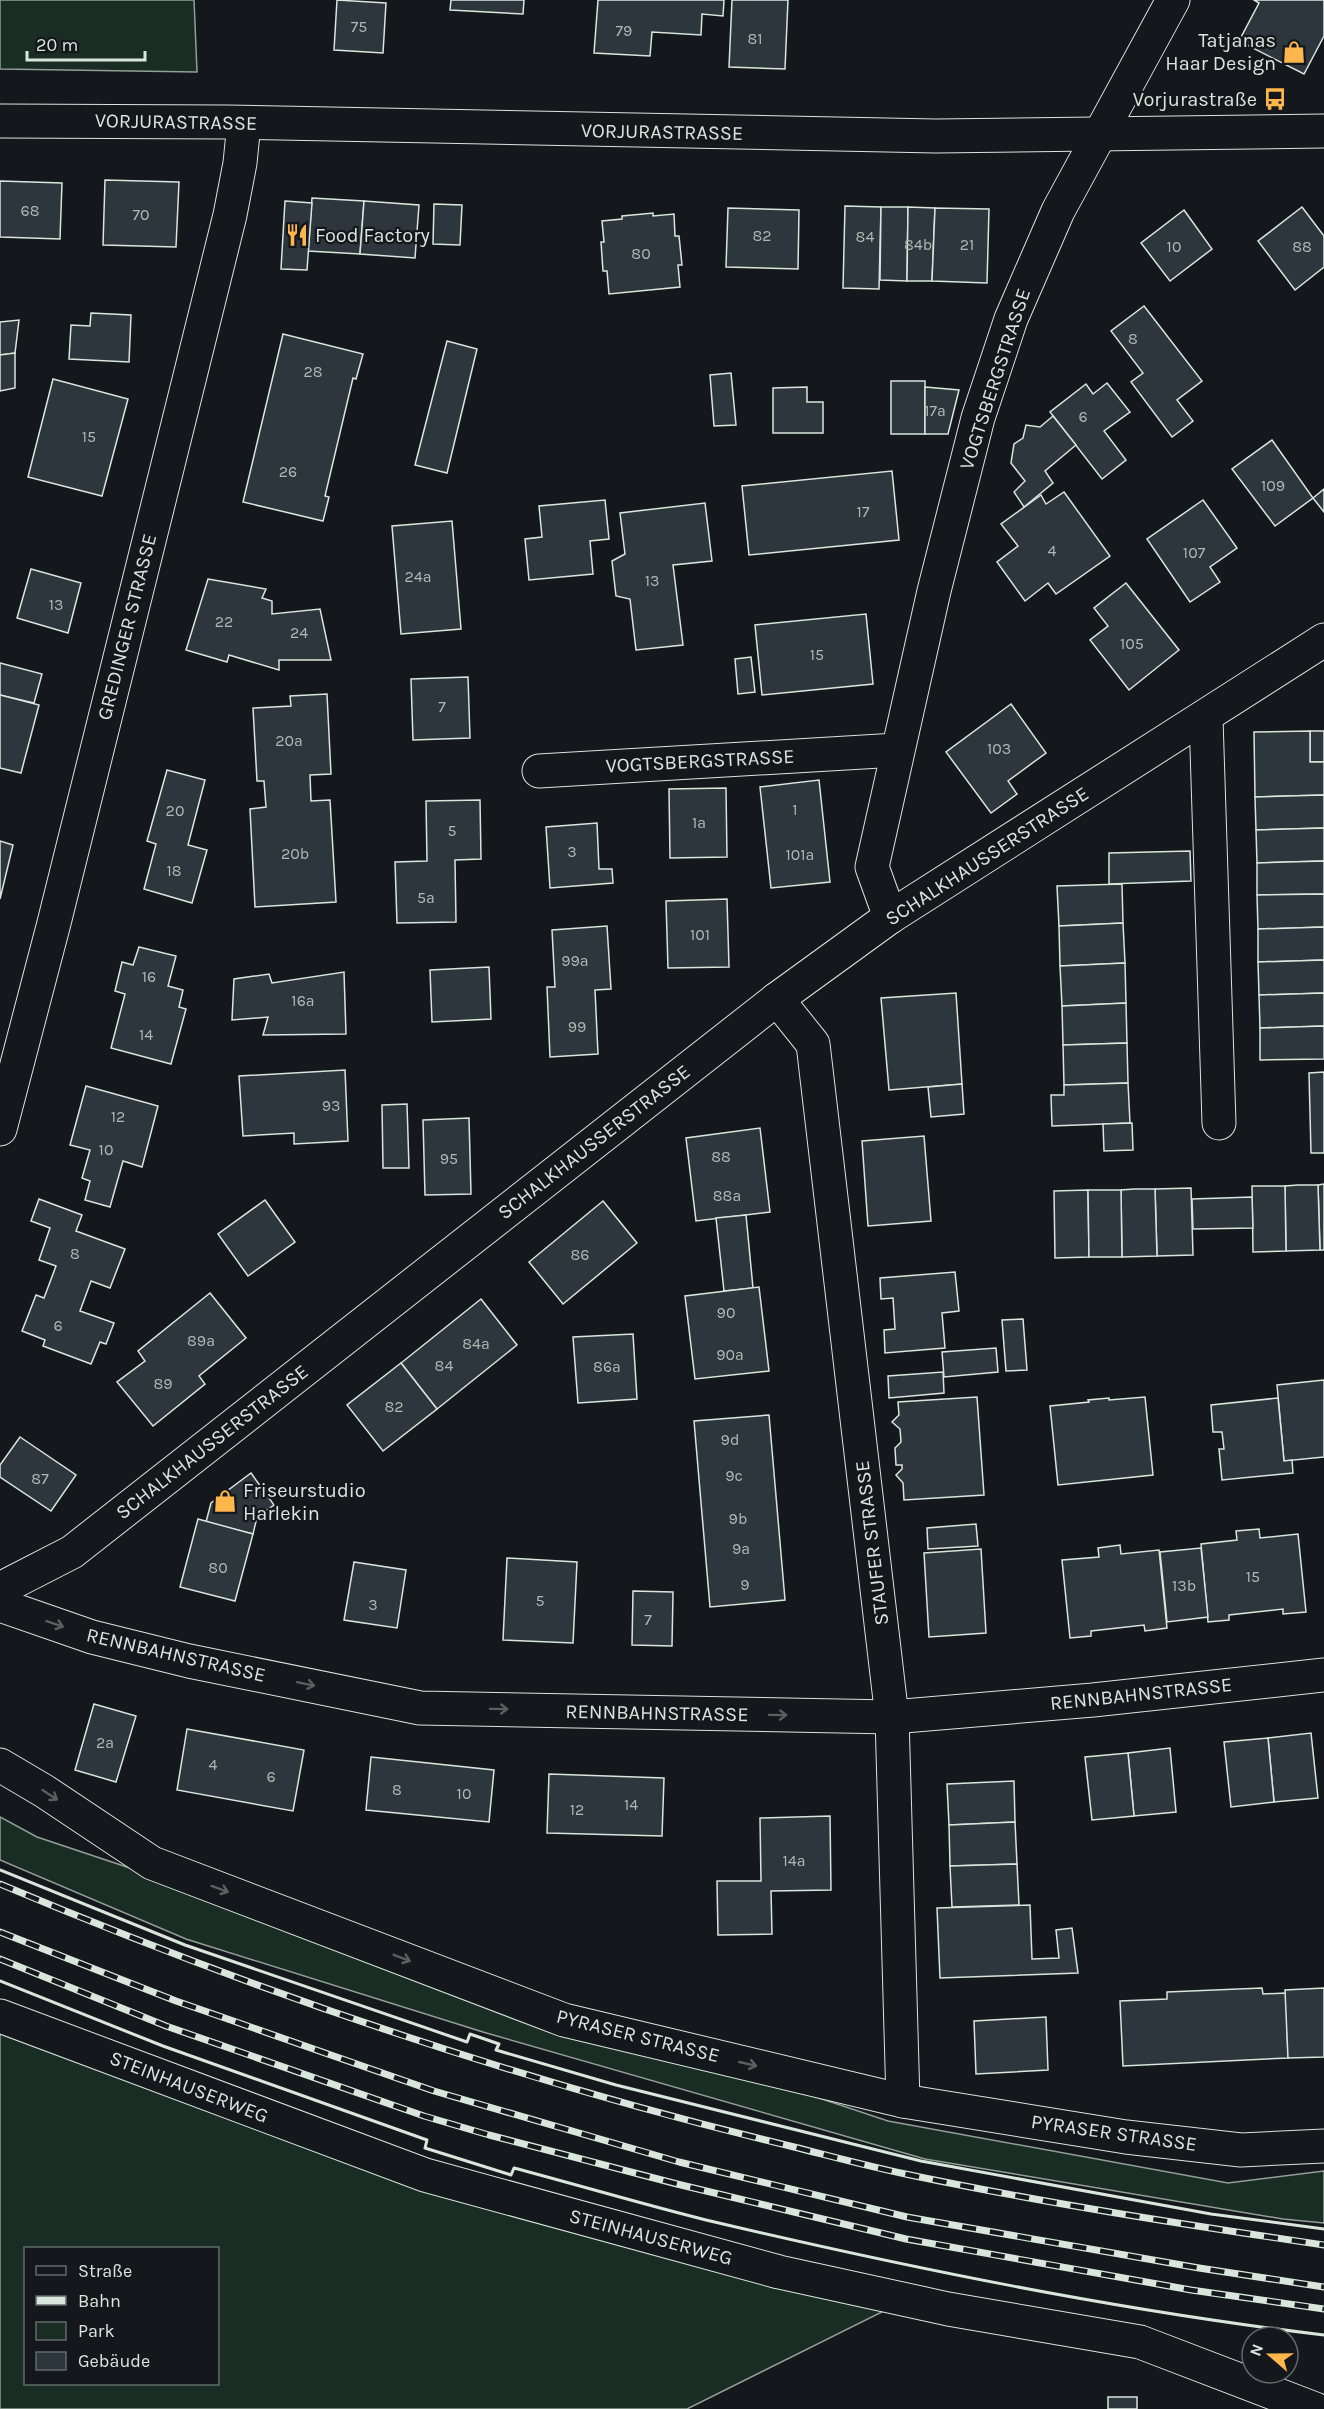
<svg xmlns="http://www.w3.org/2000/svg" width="1324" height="2409" font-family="Karla,sans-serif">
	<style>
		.green { fill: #1a2d24; stroke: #939e99; stroke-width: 1.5; fill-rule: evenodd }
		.building { fill: #2c363c; stroke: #d8e6dc; stroke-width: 1.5 }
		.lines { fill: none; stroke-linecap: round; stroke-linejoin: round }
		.minor-casing { stroke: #d8e6dc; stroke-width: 35 }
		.major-casing { stroke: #d8e6dc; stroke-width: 35 }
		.minor { stroke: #14181c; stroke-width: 33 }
		.major { stroke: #14181c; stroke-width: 33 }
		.rail-casing { stroke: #d8e6dc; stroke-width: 7 }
		.rail { stroke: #14181c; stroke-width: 4.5; stroke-dasharray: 14; stroke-linecap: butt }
		.wall { stroke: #d8e6dc; stroke-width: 3 }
		.oneway { stroke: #59605f }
		.labels { text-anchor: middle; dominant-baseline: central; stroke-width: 4.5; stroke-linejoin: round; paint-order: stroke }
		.number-label { font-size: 16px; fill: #adbab4 }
		.poi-label { font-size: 20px; fill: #d8e6dc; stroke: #14181c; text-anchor: end }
		.street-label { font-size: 20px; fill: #d8e6dc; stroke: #14181c }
	</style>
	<rect width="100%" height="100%" fill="#14181c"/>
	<g class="green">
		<path d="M0,0H194L197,72L0,69Z"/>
		<path d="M0,1817L37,1837L888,2121L1228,2183L1324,2171V2223L1283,2219L925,2159L483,2032L186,1939L0,1860Z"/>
		<path d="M0,2013L288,2122L896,2305L687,2409H0ZM26,2248H218V2384H26Z"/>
	</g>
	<g class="building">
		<path d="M337,0L386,3L383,53L334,50Z"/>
		<path d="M451,0H524L523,14L450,10Z"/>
		<path d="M598,0H724L723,16L702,14L701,35L652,32L650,56L594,53Z"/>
		<path d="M732,0H788L785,69L729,67Z"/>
		<path d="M1254,0H1324V36L1304,74L1239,41L1259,3Z"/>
		<path d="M105,180L179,182L176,247L103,245Z"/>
		<path d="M0,181L62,183L60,239L0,237Z"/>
		<path d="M312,198L364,201L360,254L308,251Z"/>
		<path d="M285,201L312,203L307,270L281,269Z"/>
		<path d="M364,201L419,205L415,258L360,254Z"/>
		<path d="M434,204L462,205L460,245L433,244Z"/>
		<path d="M845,206L881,207L879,289L843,288Z"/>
		<path d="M881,207H908L907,281L880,280Z"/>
		<path d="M908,207L935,208L932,281H907Z"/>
		<path d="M1302,207L1324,236V267L1295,290L1258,241Z"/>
		<path d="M728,208L799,210L798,269L726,267Z"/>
		<path d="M935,208L989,209L987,283L932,281Z"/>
		<path d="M1184,210L1212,249L1170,281L1141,243Z"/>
		<path d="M653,213V216L674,214L675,236H679L682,265H678L680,287L609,294L607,271H603L601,242H604L602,221L622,219V216Z"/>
		<path d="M1144,306L1202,381L1177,400L1193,421L1172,437L1131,382L1143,373L1111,331Z"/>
		<path d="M91,313L131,315L129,362L69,359L71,325L90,326Z"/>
		<path d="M19,320L15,353L0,355V322Z"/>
		<path d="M283,334L363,354L356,379L353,378L325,496L329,497L323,521L243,502Z"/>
		<path d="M447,341L477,349L447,473L415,465Z"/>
		<path d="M15,353V388L0,391V355Z"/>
		<path d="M731,373L736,425L714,426L710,375Z"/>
		<path d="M53,379L128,399L102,496L28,477Z"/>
		<rect x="891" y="381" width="34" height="53"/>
		<path d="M1107,383L1130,412L1104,431L1126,460L1102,479L1050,412L1086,384L1093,394Z"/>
		<path d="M807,387V402H823V433H773V388Z"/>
		<path d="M925,387L959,390L948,434H925Z"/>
		<path d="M1053,416L1076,445L1045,471L1053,483L1024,507L1014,492L1025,481L1011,463L1014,444L1023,438L1026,425L1040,427Z"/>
		<path d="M1272,440L1313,498L1275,526L1232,469Z"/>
		<path d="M892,471L899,540L749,555L742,486Z"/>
		<path d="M1324,489V512L1313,498Z"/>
		<path d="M1064,492L1110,556L1056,594L1048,583L1025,601L997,562L1018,546L1001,524L1041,495L1046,504Z"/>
		<path d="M605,500L609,539L590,541L593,574L529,580L525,539L542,537L539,506Z"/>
		<path d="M1203,500L1237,548L1210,567L1220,582L1190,602L1147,539Z"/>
		<path d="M705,503L712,561L673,565L683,645L636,650L630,599L616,596L612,561L625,554L620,513Z"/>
		<path d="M452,521L461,629L401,634L392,526Z"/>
		<path d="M31,569L81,583L68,633L17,618Z"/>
		<path d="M208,579L266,589L262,598L272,601V614L320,609L331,660H279V670L229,655L227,662L186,650Z"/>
		<path d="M1126,583L1179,650L1129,690L1090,640L1108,626L1094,608Z"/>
		<path d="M866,614L873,684L762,695L755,625Z"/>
		<path d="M751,657L755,692L738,694L735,659Z"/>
		<path d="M0,663L42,674L34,703L0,695Z"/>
		<path d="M468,677L470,738L413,740L411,679Z"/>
		<path d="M327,694L331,774L310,775L311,801L330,800L336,902L255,907L250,809L266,807L264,781H257L253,708L291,706L290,696Z"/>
		<path d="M0,695L39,705L21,773L0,768Z"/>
		<path d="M1011,704L1046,753L1008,781L1017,794L991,813L946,752Z"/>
		<rect x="1310" y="731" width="14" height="31"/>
		<path d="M1310,731V762H1324V795L1255,797L1254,732Z"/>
		<path d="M167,770L205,780L188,845L207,850L192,903L144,889L156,844L147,841Z"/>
		<path d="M819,780L830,882L771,888L760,787Z"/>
		<path d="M726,788L727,857L670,858L669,789Z"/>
		<path d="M1324,795V828L1256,830L1255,797Z"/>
		<path d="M480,800L481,859L455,860L456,922L397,923L395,862L427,861L426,801Z"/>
		<path d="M597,823L599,869H612L613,883L550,888L546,827Z"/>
		<path d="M1324,828V861L1257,863L1256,830Z"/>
		<path d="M0,841L13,845L0,899Z"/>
		<path d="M1190,851L1191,881L1109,884V853Z"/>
		<path d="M1324,861V894L1257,895V863Z"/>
		<path d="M1122,884L1123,923L1059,926L1057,886Z"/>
		<path d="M1324,894V927L1258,929L1257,895Z"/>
		<path d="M727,899L729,967L668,968L666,901Z"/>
		<path d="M1123,923L1125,963L1060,966L1059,926Z"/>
		<path d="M607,926L611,989L595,990L598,1054L550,1057L547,987H555L552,930Z"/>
		<path d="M1324,927V960L1258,962V929Z"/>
		<path d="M139,947L176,956L168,986L183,990L179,1007L186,1009L171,1064L111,1048L125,994L115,991L122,962L133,965Z"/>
		<path d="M1324,960V993L1259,995L1258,962Z"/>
		<path d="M1125,963L1126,1003L1062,1006L1060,966Z"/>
		<path d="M489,967L491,1019L432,1022L430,970Z"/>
		<path d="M344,972L346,1034L263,1035L268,1017L232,1020L234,979L269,974L272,983Z"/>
		<path d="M956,993L962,1084L889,1090L881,998Z"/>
		<path d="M1324,993V1026L1260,1028L1259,995Z"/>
		<path d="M1126,1003L1127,1043L1063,1045L1062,1006Z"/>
		<path d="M1324,1026V1059L1260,1060V1028Z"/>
		<path d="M1127,1043L1128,1083L1064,1085L1063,1045Z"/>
		<path d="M345,1070L348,1141L294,1144V1133L243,1136L239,1076Z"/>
		<path d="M1324,1072V1153H1311L1309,1073Z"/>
		<path d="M1128,1083L1130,1123L1052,1126L1051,1095H1064V1085Z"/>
		<path d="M962,1084L964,1114L931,1117L928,1087Z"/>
		<path d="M86,1086L158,1106L142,1167L123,1161L110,1207L85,1200L90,1181L82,1178L90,1150L70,1145Z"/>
		<path d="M407,1104L409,1168H383L382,1105Z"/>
		<path d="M469,1118L471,1194L425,1195L423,1120Z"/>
		<path d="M1132,1123L1133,1150L1104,1151L1103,1124Z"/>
		<path d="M760,1128L770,1212L696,1221L686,1138Z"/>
		<path d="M924,1136L931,1221L868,1226L862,1141Z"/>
		<path d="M1324,1184V1250H1320L1318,1185Z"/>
		<path d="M1298,1185H1318L1320,1250L1286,1251L1285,1186Z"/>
		<path d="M1252,1186H1285L1286,1251L1253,1252Z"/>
		<path d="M1191,1188L1193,1255L1157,1256L1155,1189Z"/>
		<path d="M1134,1189H1155L1157,1256L1122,1257L1121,1190Z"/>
		<path d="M1088,1190L1089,1257L1055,1258L1054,1191Z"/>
		<path d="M1088,1190H1121L1122,1257H1089Z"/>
		<path d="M1252,1197L1253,1228L1193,1229L1192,1199Z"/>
		<path d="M39,1199L82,1215L76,1231L125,1249L110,1288L91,1281L80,1311L114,1323L106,1344L100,1342L91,1364L43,1346L45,1340L22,1331L36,1295L44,1298L56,1266L39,1260L50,1228L31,1221Z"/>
		<path d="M265,1200L295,1242L248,1276L218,1234Z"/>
		<path d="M603,1201L637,1243L563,1304L529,1262Z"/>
		<path d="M746,1215L753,1288L724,1291L716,1218Z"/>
		<path d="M955,1272L959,1311L942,1313L945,1348L885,1353L884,1330L895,1329L893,1298L881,1299L880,1278Z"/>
		<path d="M759,1287L769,1371L695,1379L685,1296Z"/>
		<path d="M210,1293L246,1338L199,1376L205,1384L153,1426L117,1382L145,1361L138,1351Z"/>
		<path d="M481,1299L517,1345L437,1409L401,1363Z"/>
		<path d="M1023,1319L1027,1370L1006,1371L1002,1320Z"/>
		<path d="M633,1334L637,1399L578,1403L573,1337Z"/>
		<path d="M996,1348L998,1372L944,1377L942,1352Z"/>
		<path d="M401,1363L437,1409L383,1451L347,1405Z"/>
		<path d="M943,1372L944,1393L889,1398L888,1376Z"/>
		<path d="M1324,1380V1457L1284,1461L1277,1385Z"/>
		<path d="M977,1397L984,1495L904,1500L903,1483L896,1475L902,1469V1465H896L895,1448L901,1442L900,1429L892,1422L899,1415L898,1402Z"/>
		<path d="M1145,1397L1153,1475L1058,1485L1050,1406L1089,1402L1088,1400L1109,1398V1400Z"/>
		<path d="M1278,1398L1284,1461L1292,1460L1293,1473L1222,1480L1219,1449H1224L1222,1432H1213L1211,1405Z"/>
		<path d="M769,1415L785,1600L710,1607L694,1421Z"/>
		<path d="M20,1437L76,1475L51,1511L0,1477V1465Z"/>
		<path d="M251,1473L274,1505L257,1517L253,1534L206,1522L211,1503Z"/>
		<path d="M198,1519L253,1534L235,1601L180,1587Z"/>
		<path d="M976,1524L978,1546L928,1549L927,1528Z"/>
		<path d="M1259,1529L1260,1538L1298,1534L1306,1612L1283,1614V1609L1229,1615V1620L1208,1622L1201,1544L1237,1540L1236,1531Z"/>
		<path d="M1120,1545L1121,1554L1159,1550L1167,1628L1145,1631L1144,1625L1091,1631V1636L1070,1638L1062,1560L1099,1557L1098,1548Z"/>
		<path d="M1201,1548L1208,1617L1167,1622L1160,1552Z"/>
		<path d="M981,1549L986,1633L929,1637L924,1553Z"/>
		<path d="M507,1558L577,1562L573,1643L503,1640Z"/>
		<path d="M354,1562L406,1570L397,1628L344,1620Z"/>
		<path d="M633,1591L673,1592L672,1646L632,1645Z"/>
		<path d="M94,1704L136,1716L116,1782L75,1770Z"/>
		<path d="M187,1729L304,1750L293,1811L177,1790Z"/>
		<path d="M1311,1733L1318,1798L1274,1802L1268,1738Z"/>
		<path d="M1268,1738L1274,1802L1231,1807L1224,1742Z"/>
		<path d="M1170,1748L1176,1812L1134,1816L1128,1753Z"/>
		<path d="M1128,1753L1134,1816L1092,1820L1085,1757Z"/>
		<path d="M371,1757L494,1770L489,1822L366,1810Z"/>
		<path d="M549,1774L664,1778L662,1836L547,1833Z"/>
		<path d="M1014,1781L1015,1822L949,1825L947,1784Z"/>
		<path d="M830,1816L831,1890L771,1891L772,1934L718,1935L717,1881H761L760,1818Z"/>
		<path d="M1015,1822L1017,1864L950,1866L949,1825Z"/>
		<path d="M1017,1864L1019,1905L952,1907L950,1866Z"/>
		<path d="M1030,1905L1032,1959L1059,1958L1056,1930L1072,1928L1078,1973L940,1978L937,1908Z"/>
		<path d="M1262,1988L1263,1994L1286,1993L1288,2058L1123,2066L1120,2001L1167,1999V1992Z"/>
		<path d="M1324,1988V2057L1288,2058L1285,1990Z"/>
		<path d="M1046,2017L1048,2070L976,2074L974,2021Z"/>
		<rect x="1108" y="2397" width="29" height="12"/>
	</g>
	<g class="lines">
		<g class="minor-casing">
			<g id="minor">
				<path d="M1206,718L1219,1123"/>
				<path d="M539,771L897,750"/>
				<path d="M890,917L872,867L934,591L978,418L1011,319L1058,211L1173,0"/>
				<path d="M777,999L813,1044L892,1717L903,2101"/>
				<path d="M0,1589L72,1552L777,999L890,917L1324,640"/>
				<path d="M0,1605L92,1637L189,1661L420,1708L892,1717L1093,1700L1324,1675"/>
				<path d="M0,1765L44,1791L152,1863L564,2020L903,2101L1126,2137L1241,2150L1324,2146"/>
				<path d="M0,2016L425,2175L779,2272L948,2309L1140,2342L1315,2409"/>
			</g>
		</g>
		<g class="major-casing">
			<g id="major">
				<path d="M0,121L227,122L936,136L1324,131"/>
				<path d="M0,1129L54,923L230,215L240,163L244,123"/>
			</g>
		</g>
		<use href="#minor" class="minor"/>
		<use href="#major" class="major"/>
		<g class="rail-casing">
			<g id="rail">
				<path d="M0,1884C257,1992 522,2082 794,2147C834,2157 874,2168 915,2176C1050,2204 1187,2225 1324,2245"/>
				<path d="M0,1932L176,2001L434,2091L679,2162L907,2217L1199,2268L1324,2287"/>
				<path d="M0,1959L166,2026L424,2116L489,2135L677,2184L906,2239L1191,2290L1324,2309"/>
			</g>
		</g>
		<use href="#rail" class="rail"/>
		<g class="wall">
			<path d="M0,1870L185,1945L467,2042L470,2034L499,2044L496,2050L616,2085L921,2161L1211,2214L1324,2229"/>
			<path d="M0,1981L163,2046L427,2140L425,2148L511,2175L514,2168C578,2185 642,2204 706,2220C910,2268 1116,2310 1324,2335"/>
		</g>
	</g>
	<defs><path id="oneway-shaft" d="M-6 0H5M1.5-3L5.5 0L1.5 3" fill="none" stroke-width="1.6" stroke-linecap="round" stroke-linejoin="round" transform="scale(1.5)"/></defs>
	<g class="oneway">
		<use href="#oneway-shaft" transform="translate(55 1624) rotate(19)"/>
		<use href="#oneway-shaft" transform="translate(306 1684) rotate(12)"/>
		<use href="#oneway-shaft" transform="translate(499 1709) rotate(1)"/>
		<use href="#oneway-shaft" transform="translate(778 1715) rotate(1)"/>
		<use href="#oneway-shaft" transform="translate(50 1795) rotate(33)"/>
		<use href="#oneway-shaft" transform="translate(220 1889) rotate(20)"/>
		<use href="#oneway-shaft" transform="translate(402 1958) rotate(21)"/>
		<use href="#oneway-shaft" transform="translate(748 2064) rotate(13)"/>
	</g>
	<defs>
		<g id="shop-bare" transform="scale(1.8)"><path d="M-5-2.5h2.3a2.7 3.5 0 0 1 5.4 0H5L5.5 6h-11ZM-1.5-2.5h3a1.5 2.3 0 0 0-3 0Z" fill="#ffb74d" stroke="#14181c" stroke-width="2.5" paint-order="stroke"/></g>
		<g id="bus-bare" transform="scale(1.8)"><path d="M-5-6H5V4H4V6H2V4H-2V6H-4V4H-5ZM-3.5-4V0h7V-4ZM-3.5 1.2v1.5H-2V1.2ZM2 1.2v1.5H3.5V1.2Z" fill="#ffb74d" stroke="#14181c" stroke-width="2.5" paint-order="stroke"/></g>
		<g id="restaurant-bare" transform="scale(1.8)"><path d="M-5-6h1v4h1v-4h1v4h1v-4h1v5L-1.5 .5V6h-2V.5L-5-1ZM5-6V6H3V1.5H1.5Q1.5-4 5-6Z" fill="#ffb74d" stroke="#14181c" stroke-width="2.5" paint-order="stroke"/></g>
	</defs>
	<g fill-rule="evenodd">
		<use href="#shop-bare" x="1294" y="52"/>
		<use href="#bus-bare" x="1275" y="99"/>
		<use href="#restaurant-bare" x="297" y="235"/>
		<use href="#shop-bare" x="225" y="1501"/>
	</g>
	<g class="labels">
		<g class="number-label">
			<text x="359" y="26">75</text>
			<text x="624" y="30">79</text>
			<text x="755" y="38">81</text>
			<text x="30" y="210">68</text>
			<text x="141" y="214">70</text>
			<text x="762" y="235">82</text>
			<text x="865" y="236">84</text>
			<text x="918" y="244">84b</text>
			<text x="967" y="244">21</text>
			<text x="1174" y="246">10</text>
			<text x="1302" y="246">88</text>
			<text x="641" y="253">80</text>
			<text x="1133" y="338">8</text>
			<text x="313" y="371">28</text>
			<text x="935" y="410">17a</text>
			<text x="1083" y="416">6</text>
			<text x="89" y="436">15</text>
			<text x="288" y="471">26</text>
			<text x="1273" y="485">109</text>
			<text x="863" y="511">17</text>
			<text x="1052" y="550">4</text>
			<text x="1194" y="552">107</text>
			<text x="418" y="576">24a</text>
			<text x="652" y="580">13</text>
			<text x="56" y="604">13</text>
			<text x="224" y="621">22</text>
			<text x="299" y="632">24</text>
			<text x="1132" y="643">105</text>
			<text x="817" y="654">15</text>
			<text x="442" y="706">7</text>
			<text x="289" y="740">20a</text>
			<text x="999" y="748">103</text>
			<text x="795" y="809">1</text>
			<text x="175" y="810">20</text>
			<text x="699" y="822">1a</text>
			<text x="452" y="830">5</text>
			<text x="572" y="851">3</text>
			<text x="295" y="853">20b</text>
			<text x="800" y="854">101a</text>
			<text x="174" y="870">18</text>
			<text x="426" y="897">5a</text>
			<text x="700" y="934">101</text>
			<text x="575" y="960">99a</text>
			<text x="149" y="976">16</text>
			<text x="303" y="1000">16a</text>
			<text x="577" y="1026">99</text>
			<text x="146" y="1034">14</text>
			<text x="331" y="1105">93</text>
			<text x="118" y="1116">12</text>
			<text x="106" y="1149">10</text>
			<text x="721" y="1156">88</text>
			<text x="449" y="1158">95</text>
			<text x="727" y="1195">88a</text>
			<text x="75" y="1253">8</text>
			<text x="580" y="1254">86</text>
			<text x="726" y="1312">90</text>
			<text x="58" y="1325">6</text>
			<text x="201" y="1340">89a</text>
			<text x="476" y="1343">84a</text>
			<text x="730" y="1354">90a</text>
			<text x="444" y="1365">84</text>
			<text x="607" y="1366">86a</text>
			<text x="163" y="1383">89</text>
			<text x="394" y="1406">82</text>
			<text x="730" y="1439">9d</text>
			<text x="734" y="1475">9c</text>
			<text x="40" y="1478">87</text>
			<text x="738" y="1518">9b</text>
			<text x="741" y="1548">9a</text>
			<text x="218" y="1567">80</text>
			<text x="1253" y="1576">15</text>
			<text x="745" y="1584">9</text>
			<text x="1184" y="1585">13b</text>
			<text x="540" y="1600">5</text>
			<text x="373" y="1604">3</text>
			<text x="648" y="1619">7</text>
			<text x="105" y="1742">2a</text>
			<text x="213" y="1764">4</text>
			<text x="271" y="1776">6</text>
			<text x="397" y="1789">8</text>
			<text x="464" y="1793">10</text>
			<text x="631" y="1804">14</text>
			<text x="577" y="1809">12</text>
			<text x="794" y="1860">14a</text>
		</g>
		<g class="poi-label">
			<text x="1276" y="40">Tatjanas<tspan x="1276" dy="23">Haar Design</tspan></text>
			<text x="1257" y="99">Vorjurastraße</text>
			<text x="315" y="235" text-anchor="start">Food Factory</text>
			<text x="243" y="1490" text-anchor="start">Friseurstudio<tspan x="243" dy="23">Harlekin</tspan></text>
		</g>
		<g class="street-label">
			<text transform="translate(176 122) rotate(1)">VORJURASTRASSE</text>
			<text transform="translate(662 132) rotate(1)">VORJURASTRASSE</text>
			<text transform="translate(995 379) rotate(-72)">VOGTSBERGSTRASSE</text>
			<text transform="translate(127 627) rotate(-76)">GREDINGER STRASSE</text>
			<text transform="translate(700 761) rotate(-3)">VOGTSBERGSTRASSE</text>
			<text transform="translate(987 856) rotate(-33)">SCHALKHAUSSERSTRASSE</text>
			<text transform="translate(594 1142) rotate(-38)">SCHALKHAUSSERSTRASSE</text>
			<text transform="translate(212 1442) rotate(-38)">SCHALKHAUSSERSTRASSE</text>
			<text transform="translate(872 1543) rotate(-97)">STAUFER STRASSE</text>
			<text transform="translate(176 1655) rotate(13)">RENNBAHNSTRASSE</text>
			<text transform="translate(1141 1694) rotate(-6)">RENNBAHNSTRASSE</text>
			<text transform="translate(657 1713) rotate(1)">RENNBAHNSTRASSE</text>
			<text transform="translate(638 2036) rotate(14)">PYRASER STRASSE</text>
			<text transform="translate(189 2087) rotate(21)">STEINHAUSERWEG</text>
			<text transform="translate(1114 2133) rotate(8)">PYRASER STRASSE</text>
			<text transform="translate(651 2237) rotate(15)">STEINHAUSERWEG</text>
		</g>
	</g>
	<rect x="24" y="2247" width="195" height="138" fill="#14181c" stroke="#626a69" stroke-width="1.5"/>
	<rect x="36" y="2266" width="30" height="9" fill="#14181c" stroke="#626a69" stroke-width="1.5"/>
	<text x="78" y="2277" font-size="18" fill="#d8e6dc">Straße</text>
	<rect x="36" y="2296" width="30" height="9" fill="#d8e6dc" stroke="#626a69" stroke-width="1.5"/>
	<text x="78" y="2307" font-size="18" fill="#d8e6dc">Bahn</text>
	<rect x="36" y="2322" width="30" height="18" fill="#1a2d24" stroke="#626a69" stroke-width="1.5"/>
	<text x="78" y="2337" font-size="18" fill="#d8e6dc">Park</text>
	<rect x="36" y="2352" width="30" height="18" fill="#2c363c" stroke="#626a69" stroke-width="1.5"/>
	<text x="78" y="2367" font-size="18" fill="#d8e6dc">Gebäude</text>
	<g transform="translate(1270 2355) rotate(290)"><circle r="28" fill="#14181c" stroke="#626a69" stroke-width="1.5"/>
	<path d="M0-4.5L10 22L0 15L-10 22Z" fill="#ffb74d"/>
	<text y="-9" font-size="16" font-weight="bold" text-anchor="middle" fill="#d8e6dc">N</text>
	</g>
	<path d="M27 51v9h118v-9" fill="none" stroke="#d8e6dc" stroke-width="3"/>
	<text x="36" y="51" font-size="18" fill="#d8e6dc" stroke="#14181c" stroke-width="4.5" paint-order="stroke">20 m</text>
</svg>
